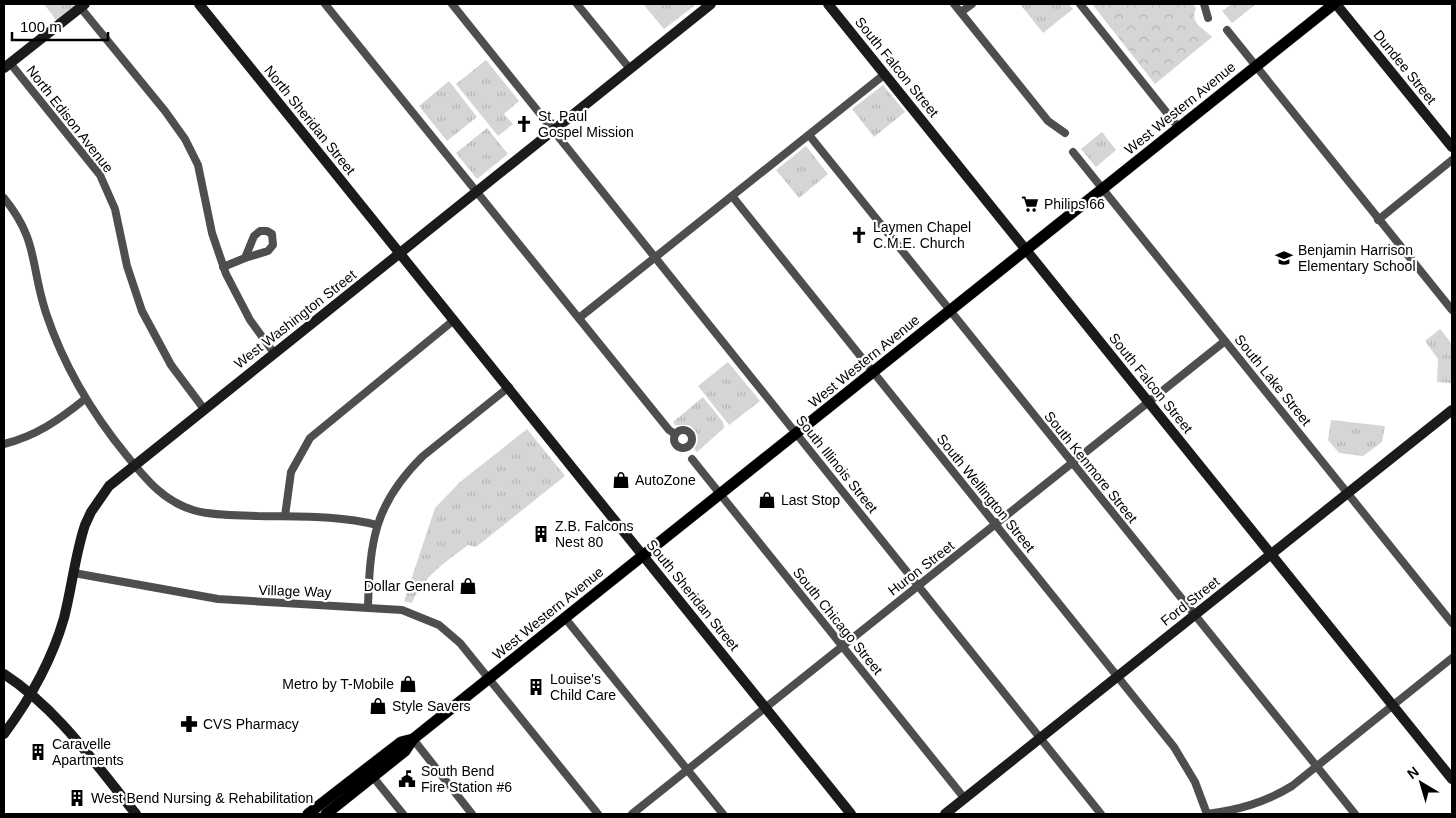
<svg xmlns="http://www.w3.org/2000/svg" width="1456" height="818" font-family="Arial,sans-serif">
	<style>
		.grass { fill: url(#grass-tufts) }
		.forest { fill: url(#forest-crowns) }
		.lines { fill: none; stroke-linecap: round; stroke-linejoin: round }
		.primary-casing { stroke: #dbdbdb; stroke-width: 12 }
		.street { stroke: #4e4e4e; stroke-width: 8 }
		.secondary { stroke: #1b1b1b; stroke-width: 10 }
		.primary { stroke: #000; stroke-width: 11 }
		.labels { text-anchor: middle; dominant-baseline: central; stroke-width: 4.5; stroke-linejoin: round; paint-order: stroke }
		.street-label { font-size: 14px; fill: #000; stroke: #fff }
		.poi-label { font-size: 14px; fill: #000; stroke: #fff; text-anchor: start }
	</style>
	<defs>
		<pattern id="grass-tufts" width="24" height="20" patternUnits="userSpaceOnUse" patternTransform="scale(1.25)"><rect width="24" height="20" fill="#d5d5d5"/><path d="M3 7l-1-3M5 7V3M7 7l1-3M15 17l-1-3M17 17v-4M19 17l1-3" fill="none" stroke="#b5b5b5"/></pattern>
		<pattern id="forest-crowns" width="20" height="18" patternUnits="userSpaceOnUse" patternTransform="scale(1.25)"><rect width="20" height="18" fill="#d5d5d5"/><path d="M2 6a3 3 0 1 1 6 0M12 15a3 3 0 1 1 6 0" fill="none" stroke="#b5b5b5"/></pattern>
	</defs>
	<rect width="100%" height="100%" fill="#fff"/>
	<g class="grass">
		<path d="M44,4H78L57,21Z"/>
		<path d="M643,4H692L694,6L664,29Z"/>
		<path d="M1020,4H1069L1073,9L1043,33Z"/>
		<path d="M486,60L519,101L504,114L513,124L498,136L456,84Z"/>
		<path d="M449,81L477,117L447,141L419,106Z"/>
		<path d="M883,85L905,112L874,137L852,109Z"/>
		<path d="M487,128L508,154L477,179L456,153Z"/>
		<path d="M1102,132L1116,150L1096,167L1081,149Z"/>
		<path d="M806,146L828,174L799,198L776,170Z"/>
		<path d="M1440,329L1452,344L1451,383L1437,382L1438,359L1425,341Z"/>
		<path d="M728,362L760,401L729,425L698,386Z"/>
		<path d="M703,397L723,422L724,428L697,452L694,449C701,440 698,431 689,425H675L673,422Z"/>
		<path d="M1331,420L1385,426L1382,442L1363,456L1339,453L1328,440Z"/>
		<path d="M527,429L565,476L476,547L468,545C446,562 423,576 412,603L404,601L435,508L460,482Z"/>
	</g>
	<g class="forest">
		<path d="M1092,4H1193L1196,8C1189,24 1204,28 1212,37L1155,84Z"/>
		<path d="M1232,4H1256L1232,23L1222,11Z"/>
	</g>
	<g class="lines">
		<g class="primary-casing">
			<g id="primary">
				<path d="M308,814L401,742L413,739"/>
				<path d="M326,814L405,751L413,739L1334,4"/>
			</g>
		</g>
		<g class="street">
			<path d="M325,4L669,430L675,434"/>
			<path d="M452,4L1101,814"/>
			<path d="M577,4L630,69"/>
			<path d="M954,4L1048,121L1065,133"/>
			<path d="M1080,4L1179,128"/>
			<path d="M1204,4L1208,18"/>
			<path d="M80,7L165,111L185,139L198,165L212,233L226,274L250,320L274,353"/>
			<path d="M961,12L972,4"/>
			<path d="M1227,30L1452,310"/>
			<path d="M10,63L100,175L115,209L127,266L142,311L171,365L204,409"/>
			<path d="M809,135L1355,814"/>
			<path d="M1073,152L1452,623"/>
			<path d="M732,196L1174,747L1195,782L1207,814"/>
			<path d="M4,198C39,241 30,265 46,313C64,367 91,412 127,456C146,479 163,501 193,510C213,516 236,515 257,516C297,517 338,515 377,525"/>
			<path d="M1378,220L1452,160"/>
			<path d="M260,231H267L272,234L273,245L268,251L245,258L254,236Z"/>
			<path d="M223,267L245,258"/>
			<path d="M579,318L885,74"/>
			<circle cx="683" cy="439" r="9"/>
			<path d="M4,444C36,436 59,420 85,399"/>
			<path d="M692,459L965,799"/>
			<path d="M285,516L291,472L310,438L454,320"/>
			<path d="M74,573L218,599L402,610L439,625L460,643L598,814"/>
			<path d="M368,606C370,541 374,504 423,456L509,387"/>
			<path d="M565,618L723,814"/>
			<path d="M413,739L472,814"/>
			<path d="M373,777L403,814"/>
			<path d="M632,814L1225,341"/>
			<path d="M1207,814C1238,810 1264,803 1292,786L1452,658"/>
		</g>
		<g class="secondary">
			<path d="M199,4L851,814"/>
			<path d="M828,4L1452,779"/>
			<path d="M1336,4L1452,147"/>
			<path d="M4,68L85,4"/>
			<path d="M4,674C58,709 96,765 136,814"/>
			<path d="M4,734C30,699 52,660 64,618C72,587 75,555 85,525L91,512L109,486L711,4"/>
			<path d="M945,814L1452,410"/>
		</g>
		<use href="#primary" class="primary"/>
	</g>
	<defs>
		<g id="church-bare" transform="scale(1.35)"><path d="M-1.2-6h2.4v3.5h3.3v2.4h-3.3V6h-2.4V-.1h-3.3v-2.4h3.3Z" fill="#000" stroke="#fff" stroke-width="2.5" paint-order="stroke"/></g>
		<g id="supermarket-bare" transform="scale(1.35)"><path d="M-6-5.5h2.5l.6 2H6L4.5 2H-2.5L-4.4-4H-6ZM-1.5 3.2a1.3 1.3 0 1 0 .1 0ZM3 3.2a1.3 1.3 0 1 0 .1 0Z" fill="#000" stroke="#fff" stroke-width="2.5" paint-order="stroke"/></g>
		<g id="school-bare" transform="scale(1.35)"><path d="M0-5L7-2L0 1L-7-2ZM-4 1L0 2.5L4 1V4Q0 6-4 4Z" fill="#000" stroke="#fff" stroke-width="2.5" paint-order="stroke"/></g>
		<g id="shop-bare" transform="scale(1.35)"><path d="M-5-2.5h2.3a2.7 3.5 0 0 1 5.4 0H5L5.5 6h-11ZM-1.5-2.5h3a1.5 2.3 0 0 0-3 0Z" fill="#000" stroke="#fff" stroke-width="2.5" paint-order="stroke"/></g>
		<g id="building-bare" transform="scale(1.35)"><path d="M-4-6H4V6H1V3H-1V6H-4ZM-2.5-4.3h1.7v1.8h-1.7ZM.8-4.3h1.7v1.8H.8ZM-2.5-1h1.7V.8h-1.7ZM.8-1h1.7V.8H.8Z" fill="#000" stroke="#fff" stroke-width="2.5" paint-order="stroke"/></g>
		<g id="pharmacy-bare" transform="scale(1.35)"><path d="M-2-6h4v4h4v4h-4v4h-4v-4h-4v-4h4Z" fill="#000" stroke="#fff" stroke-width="2.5" paint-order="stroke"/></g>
		<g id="civic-bare" transform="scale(1.35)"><path d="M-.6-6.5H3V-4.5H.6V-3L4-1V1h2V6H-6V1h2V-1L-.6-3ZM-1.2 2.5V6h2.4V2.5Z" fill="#000" stroke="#fff" stroke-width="2.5" paint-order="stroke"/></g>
	</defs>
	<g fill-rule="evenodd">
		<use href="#church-bare" x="524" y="124"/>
		<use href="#supermarket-bare" x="1030" y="204"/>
		<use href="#church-bare" x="859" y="235"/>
		<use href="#school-bare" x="1284" y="258"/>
		<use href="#shop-bare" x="621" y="480"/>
		<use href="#shop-bare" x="767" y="500"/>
		<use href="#building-bare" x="541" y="534"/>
		<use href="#shop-bare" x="468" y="586"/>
		<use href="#shop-bare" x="408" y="684"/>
		<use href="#building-bare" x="536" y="687"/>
		<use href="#shop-bare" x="378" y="706"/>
		<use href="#pharmacy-bare" x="189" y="724"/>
		<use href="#building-bare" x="38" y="752"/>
		<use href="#civic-bare" x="407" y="779"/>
		<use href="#building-bare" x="77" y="798"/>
	</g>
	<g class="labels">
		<g class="street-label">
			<text transform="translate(897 67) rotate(51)">South Falcon Street</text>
			<text transform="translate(1405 67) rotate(51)">Dundee Street</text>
			<text transform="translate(1180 108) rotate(-39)">West Western Avenue</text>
			<text transform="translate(70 119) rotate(52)">North Edison Avenue</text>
			<text transform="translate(310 120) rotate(51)">North Sheridan Street</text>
			<text transform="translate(295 319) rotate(-38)">West Washington Street</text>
			<text transform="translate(864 361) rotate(-39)">West Western Avenue</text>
			<text transform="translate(1273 380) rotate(51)">South Lake Street</text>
			<text transform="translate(1151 383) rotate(51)">South Falcon Street</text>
			<text transform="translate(837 464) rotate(51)">South Illinois Street</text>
			<text transform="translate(1091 467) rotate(51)">South Kenmore Street</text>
			<text transform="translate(986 493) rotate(51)">South Wellington Street</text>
			<text transform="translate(921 568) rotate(-38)">Huron Street</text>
			<text transform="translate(295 591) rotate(2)">Village Way</text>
			<text transform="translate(693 595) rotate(51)">South Sheridan Street</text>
			<text transform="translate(1190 601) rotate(-38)">Ford Street</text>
			<text transform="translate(548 613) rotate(-39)">West Western Avenue</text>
			<text transform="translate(838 621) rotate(51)">South Chicago Street</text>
		</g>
		<g class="poi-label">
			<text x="538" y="116">St. Paul<tspan x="538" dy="16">Gospel Mission</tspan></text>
			<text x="1044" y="204">Philips 66</text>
			<text x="873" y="227">Laymen Chapel<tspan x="873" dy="16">C.M.E. Church</tspan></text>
			<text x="1298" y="250">Benjamin Harrison<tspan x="1298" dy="16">Elementary School</tspan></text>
			<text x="635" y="480">AutoZone</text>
			<text x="781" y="500">Last Stop</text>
			<text x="555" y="526">Z.B. Falcons<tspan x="555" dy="16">Nest 80</tspan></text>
			<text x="454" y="586" text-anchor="end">Dollar General</text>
			<text x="550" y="679">Louise's<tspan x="550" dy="16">Child Care</tspan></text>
			<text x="394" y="684" text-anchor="end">Metro by T-Mobile</text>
			<text x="392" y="706">Style Savers</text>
			<text x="203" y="724">CVS Pharmacy</text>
			<text x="52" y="744">Caravelle<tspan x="52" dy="16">Apartments</tspan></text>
			<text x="421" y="771">South Bend<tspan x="421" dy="16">Fire Station #6</tspan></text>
			<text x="91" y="798">West Bend Nursing &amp; Rehabilitation</text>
		</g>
	</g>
	<rect width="1456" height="818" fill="none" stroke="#000000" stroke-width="10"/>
	<g transform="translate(1421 783) rotate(322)" stroke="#ffffff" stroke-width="4" paint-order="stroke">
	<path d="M0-4L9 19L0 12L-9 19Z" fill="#000000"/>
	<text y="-8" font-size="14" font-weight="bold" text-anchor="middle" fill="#000000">N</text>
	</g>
	<path d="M12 32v8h96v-8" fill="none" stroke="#000000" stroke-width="2.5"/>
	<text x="20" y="32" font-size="15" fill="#000000" stroke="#ffffff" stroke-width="4" paint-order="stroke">100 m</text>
</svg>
